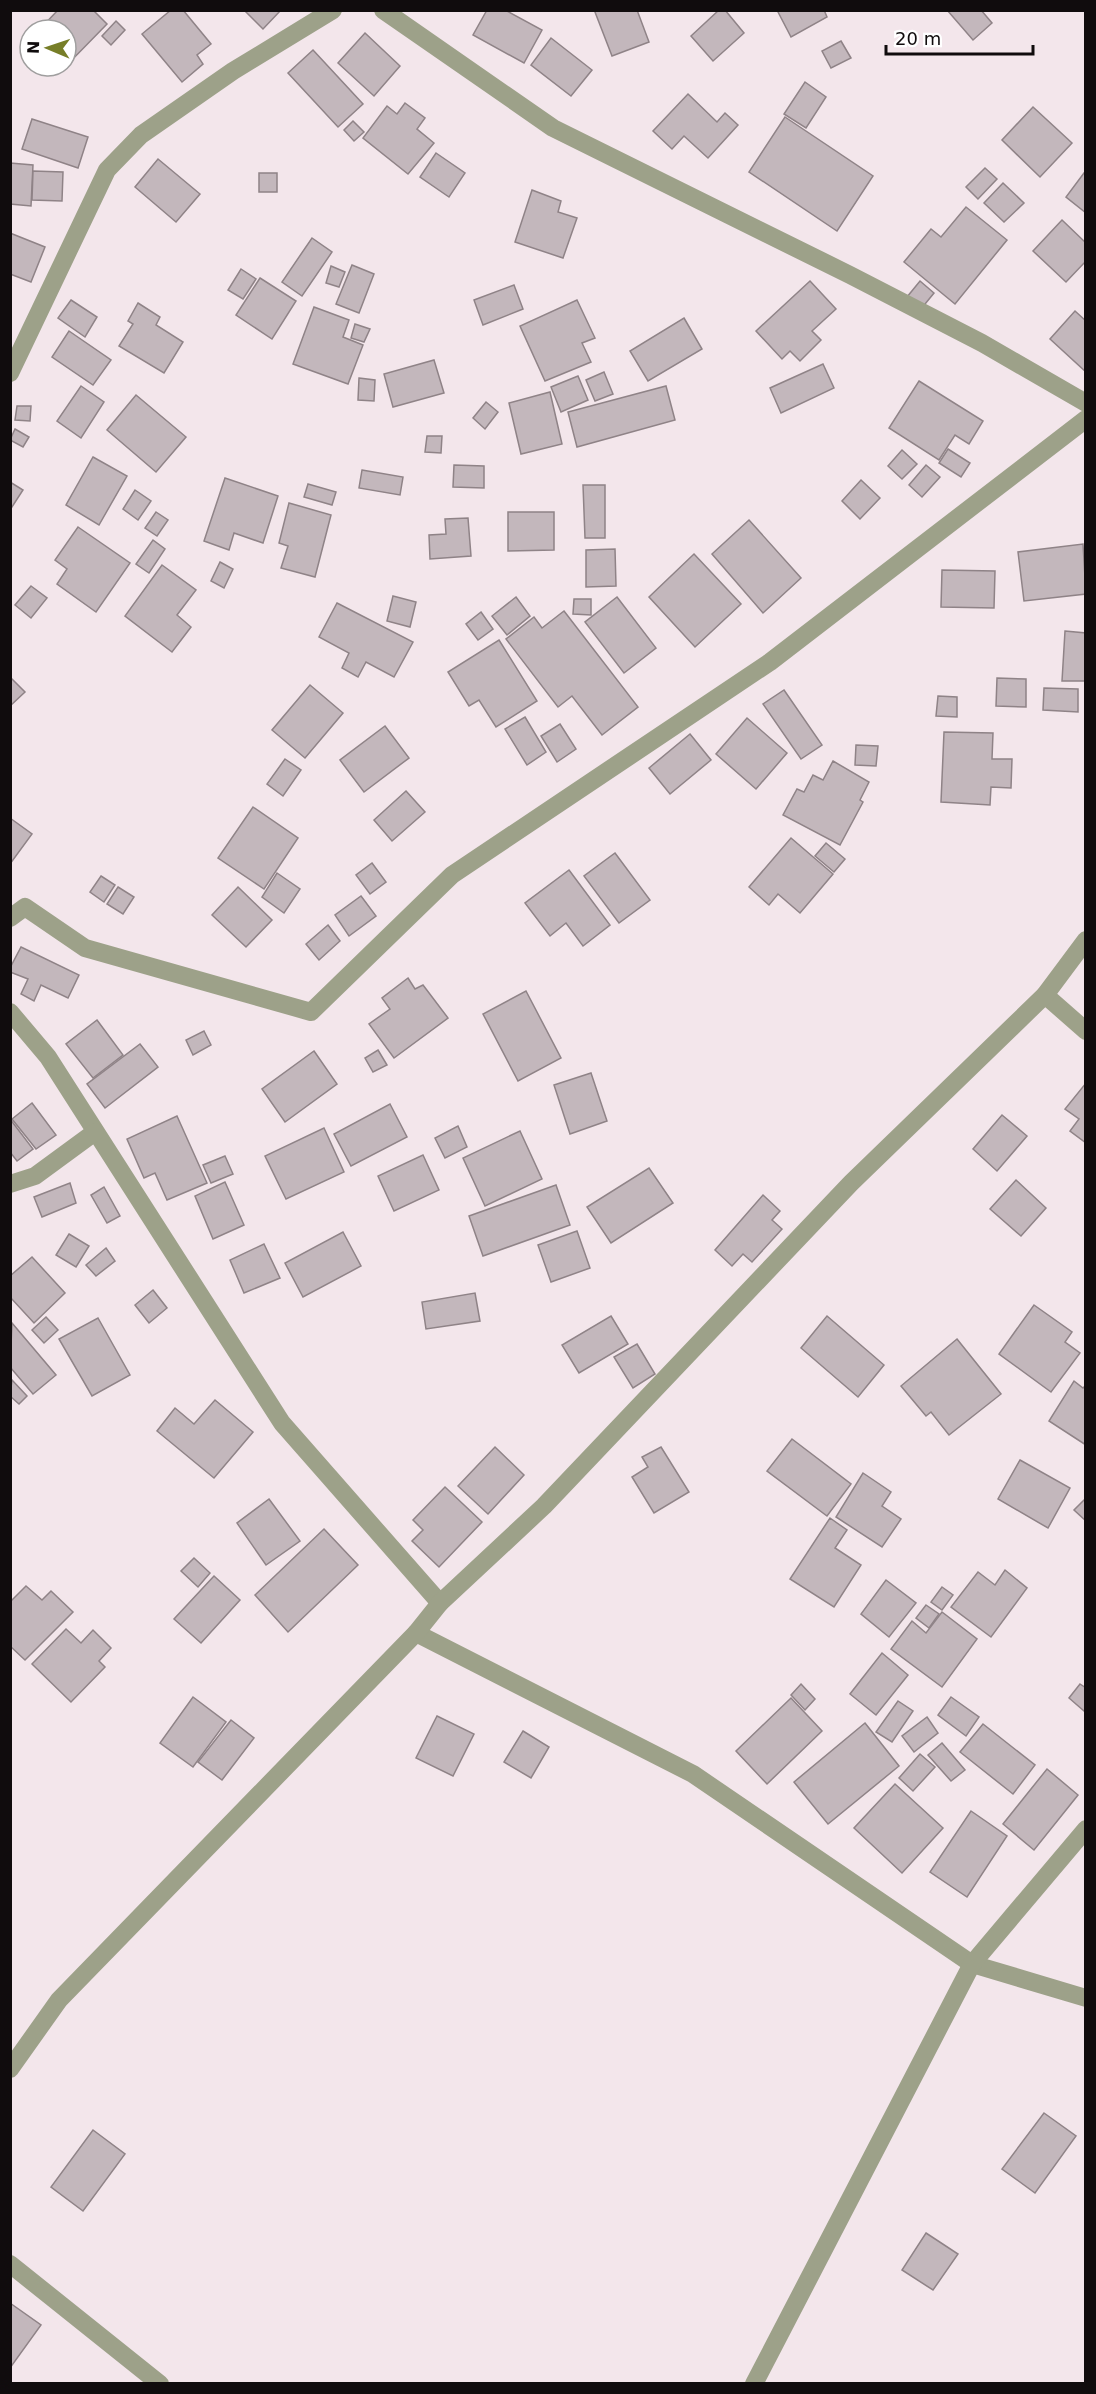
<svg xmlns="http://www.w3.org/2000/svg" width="1096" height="2394" font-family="'DejaVu Sans',sans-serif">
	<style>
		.building { fill: #c3b7bc; stroke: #8f8387; stroke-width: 1.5 }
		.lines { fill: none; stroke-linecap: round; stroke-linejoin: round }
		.street { stroke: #9da189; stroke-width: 18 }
	</style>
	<rect width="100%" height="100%" fill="#f3e6eb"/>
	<g class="building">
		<path d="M58,10H93L107,24L66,66V30H39Z"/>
		<path d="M171,10H183L211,44L197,55L203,64L182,82L142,34Z"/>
		<path d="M244,10H281L263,29Z"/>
		<path d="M487,10H505L542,30L524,63L473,35Z"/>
		<path d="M598,10H637L649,42L612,56L595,12Z"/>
		<path d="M719,10H725L744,33L713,61L691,36Z"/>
		<path d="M777,10H824L827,17L791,37Z"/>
		<path d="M947,10H981L992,23L973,40Z"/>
		<path d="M116,21L125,30L111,45L102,36Z"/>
		<path d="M365,33L400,66L374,96L338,63Z"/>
		<path d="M551,38L592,70L571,96L531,65Z"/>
		<path d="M841,41L851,58L831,68L822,51Z"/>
		<path d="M313,50L363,104L338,127L288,73Z"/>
		<path d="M805,82L826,97L806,128L784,114Z"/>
		<path d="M688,94L717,122L725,113L738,125L708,158L684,136L672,149L653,131Z"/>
		<path d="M405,103L425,118L417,129L434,143L408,174L363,138L387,106L397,114Z"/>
		<path d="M1033,107L1072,143L1040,177L1002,140Z"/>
		<path d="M785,117L873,176L837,231L749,172Z"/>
		<path d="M32,119L88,137L78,168L22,149Z"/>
		<path d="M353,121L364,132L354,141L344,130Z"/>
		<path d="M436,153L465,173L449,197L420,177Z"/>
		<path d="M158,159L200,194L176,222L135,187Z"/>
		<path d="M10,163L33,165L31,206L10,204Z"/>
		<path d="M985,168L997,179L978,199L966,187Z"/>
		<path d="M33,171L63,172L62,201L32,200Z"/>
		<rect x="259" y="173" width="18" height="19"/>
		<path d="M1084,173L1086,174V213L1066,197Z"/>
		<path d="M1003,183L1024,203L1004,222L984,203Z"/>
		<path d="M532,190L561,201L558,212L577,218L563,258L515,242Z"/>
		<path d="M966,207L1007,240L955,304L904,262L931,229L941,237Z"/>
		<path d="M1062,220L1086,243V261L1066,282L1033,251Z"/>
		<path d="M10,233L45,247L31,282L10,274Z"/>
		<path d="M312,238L332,252L302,296L282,282Z"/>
		<path d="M352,265L374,274L359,313L336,304Z"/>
		<path d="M331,266L345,272L339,287L326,283Z"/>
		<path d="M241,269L256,279L243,299L228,290Z"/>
		<path d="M260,278L296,301L272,339L236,315Z"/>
		<path d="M810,281L836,309L812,331L821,340L800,361L790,351L782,359L756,331Z"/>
		<path d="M920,281L934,293L921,309L907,297Z"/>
		<path d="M514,285L523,309L483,325L474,300Z"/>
		<path d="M71,300L97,317L85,337L58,318Z"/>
		<path d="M577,300L595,338L582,343L591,362L545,381L520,326Z"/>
		<path d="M138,303L160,317L156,325L183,342L164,373L119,346L133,324L128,321Z"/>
		<path d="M314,307L349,320L343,337L363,345L348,384L293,364Z"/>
		<path d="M1075,311L1086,321V372L1050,339Z"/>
		<path d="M684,318L702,349L648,381L630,351Z"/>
		<path d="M355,324L370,329L364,342L351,338Z"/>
		<path d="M69,331L111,360L93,385L52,357Z"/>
		<path d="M434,360L444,393L393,407L384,374Z"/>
		<path d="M823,364L834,388L781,413L770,388Z"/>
		<path d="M604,372L613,394L595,401L586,380Z"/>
		<path d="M578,376L588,400L561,412L551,387Z"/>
		<path d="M359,378L375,380L374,401L358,400Z"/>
		<path d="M919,381L983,421L969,444L955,435L939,460L889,428Z"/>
		<path d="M81,386L104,402L81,438L57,421Z"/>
		<path d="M666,386L675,420L577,447L568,412Z"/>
		<path d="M550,392L562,444L521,454L509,403Z"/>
		<path d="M136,395L186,437L156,472L107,430Z"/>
		<path d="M486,402L498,412L485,429L473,418Z"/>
		<path d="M17,406H31L30,421L15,420Z"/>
		<path d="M15,429L29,437L23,447L10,440Z"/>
		<path d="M427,436H442L441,453L425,452Z"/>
		<path d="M948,449L970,463L961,477L939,463Z"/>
		<path d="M902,450L917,464L902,479L888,466Z"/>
		<path d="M93,457L127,476L99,525L66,505Z"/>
		<path d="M454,465L484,466V488L453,487Z"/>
		<path d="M926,465L940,477L922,497L909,485Z"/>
		<path d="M362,470L403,477L400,495L359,488Z"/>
		<path d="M225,478L278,496L263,543L234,533L229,550L204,541Z"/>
		<path d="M861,480L880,498L860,519L842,501Z"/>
		<path d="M10,482L23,490L10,510Z"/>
		<path d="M308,484L336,492L332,505L304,497Z"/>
		<path d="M583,485H605V538H585Z"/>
		<path d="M135,490L151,501L138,520L123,509Z"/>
		<path d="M289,503L331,515L315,577L281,568L288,546L279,543Z"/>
		<path d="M156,512L168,520L157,536L145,528Z"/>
		<path d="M508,512H554V550L508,551Z"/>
		<path d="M468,518L471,556L430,559L429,535L446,534L445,519Z"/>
		<path d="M749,520L801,578L763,613L712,554Z"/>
		<path d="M78,527L130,563L96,612L57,584L67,569L55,560Z"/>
		<path d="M153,540L165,549L149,573L136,564Z"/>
		<path d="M1083,544L1086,594L1024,601L1018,552Z"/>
		<path d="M615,549L616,586L586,587V550Z"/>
		<path d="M694,554L741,604L695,647L649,597Z"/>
		<path d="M220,562L233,569L224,588L211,581Z"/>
		<path d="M162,565L196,590L177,615L191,627L172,652L125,616Z"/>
		<path d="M942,570L995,571L994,608L941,607Z"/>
		<path d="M31,586L47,598L31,618L15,605Z"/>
		<path d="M393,596L416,602L410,627L387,621Z"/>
		<path d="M516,597L530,616L507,635L492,616Z"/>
		<path d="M617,597L656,648L624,673L585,622Z"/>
		<path d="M574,599H591V615L573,614Z"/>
		<path d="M337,603L413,642L394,677L366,662L358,677L342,668L349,653L319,637Z"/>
		<path d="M564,611L638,707L602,735L572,696L558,707L506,639L534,617L542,628Z"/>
		<path d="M481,612L493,629L478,640L466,624Z"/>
		<path d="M1065,631L1086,633V681H1062Z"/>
		<path d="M499,640L537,701L496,727L479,700L469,706L448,672Z"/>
		<path d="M10,677L25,692L10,706Z"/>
		<path d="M997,678L1026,679V707L996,706Z"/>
		<path d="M310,685L343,713L305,758L272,730Z"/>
		<path d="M1044,688L1078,689V712L1043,710Z"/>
		<path d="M784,690L822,745L801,759L763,704Z"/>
		<path d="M938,696L957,697V717L936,716Z"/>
		<path d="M525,717L546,752L527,765L505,729Z"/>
		<path d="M747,718L787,753L756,789L716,754Z"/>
		<path d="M560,724L576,749L557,762L541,736Z"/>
		<path d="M385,726L409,758L364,792L340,760Z"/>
		<path d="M944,732L993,733L992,759H1012L1011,788L991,787L990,805L941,802Z"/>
		<path d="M690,734L711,760L670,794L649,768Z"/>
		<path d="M856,745L878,746L876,766L855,765Z"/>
		<path d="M285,759L301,770L283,796L267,784Z"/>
		<path d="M833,761L869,782L860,800L863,802L840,845L783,815L797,789L804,792L813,775L823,780Z"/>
		<path d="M406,791L425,812L392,841L374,820Z"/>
		<path d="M253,807L298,838L264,889L218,858Z"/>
		<path d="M10,818L32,834L10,864Z"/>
		<path d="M791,838L833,874L800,913L778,894L769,905L749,887Z"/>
		<path d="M826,843L845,859L834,872L815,856Z"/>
		<path d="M615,853L650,900L619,923L584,876Z"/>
		<path d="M372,863L386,882L370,894L356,875Z"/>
		<path d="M569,870L610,925L583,946L566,923L550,936L525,903Z"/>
		<path d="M277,873L300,889L284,913L262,897Z"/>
		<path d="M101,876L115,885L104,902L90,892Z"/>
		<path d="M118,887L134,897L123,914L107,904Z"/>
		<path d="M238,887L272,920L246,947L212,915Z"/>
		<path d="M361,896L376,916L349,936L335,915Z"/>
		<path d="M328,925L340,941L319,960L306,944Z"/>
		<path d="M21,947L79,975L68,998L41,985L34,1001L21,994L28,979L10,972V968Z"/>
		<path d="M408,978L415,989L423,985L448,1018L394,1058L369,1024L390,1009L382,998Z"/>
		<path d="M526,991L561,1058L518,1081L483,1014Z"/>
		<path d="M97,1020L123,1055L93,1078L66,1044Z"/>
		<path d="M204,1031L211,1045L193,1055L186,1040Z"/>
		<path d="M140,1044L158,1067L105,1108L87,1084Z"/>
		<path d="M378,1050L387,1065L373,1072L365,1058Z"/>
		<path d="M314,1051L337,1084L285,1122L262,1089Z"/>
		<path d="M591,1073L607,1121L570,1134L554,1085Z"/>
		<path d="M1086,1083V1143L1070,1131L1079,1119L1065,1109Z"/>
		<path d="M32,1103L56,1135L36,1149L12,1119Z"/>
		<path d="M390,1104L407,1137L351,1166L334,1134Z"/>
		<path d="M1002,1115L1027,1136L997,1171L973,1149Z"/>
		<path d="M177,1116L207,1183L167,1200L155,1173L144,1178L127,1139Z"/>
		<path d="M10,1119L33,1149L17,1161L10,1152Z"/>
		<path d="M458,1126L467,1147L445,1158L435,1138Z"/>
		<path d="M324,1128L344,1172L286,1199L265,1156Z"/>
		<path d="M520,1131L542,1179L485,1206L463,1158Z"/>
		<path d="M423,1155L439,1190L394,1211L378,1176Z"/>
		<path d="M225,1156L233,1174L211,1183L203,1165Z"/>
		<path d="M649,1168L673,1203L611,1243L587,1207Z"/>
		<path d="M1016,1180L1046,1208L1021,1236L990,1209Z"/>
		<path d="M225,1182L244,1225L213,1239L195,1196Z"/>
		<path d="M70,1183L76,1203L42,1217L34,1197Z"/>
		<path d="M556,1185L570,1225L483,1256L469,1216Z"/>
		<path d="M104,1187L120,1216L107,1223L91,1195Z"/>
		<path d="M763,1195L780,1211L772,1220L782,1229L752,1262L743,1254L732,1266L715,1250Z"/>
		<path d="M577,1231L590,1268L551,1282L538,1245Z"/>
		<path d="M343,1232L361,1266L303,1297L285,1263Z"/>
		<path d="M69,1234L89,1246L76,1267L56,1255Z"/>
		<path d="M264,1244L280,1278L244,1293L230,1260Z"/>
		<path d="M106,1248L115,1261L96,1276L86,1265Z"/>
		<path d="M32,1257L65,1293L34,1323L10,1297V1276Z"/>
		<path d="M153,1290L167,1308L149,1323L135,1305Z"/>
		<path d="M475,1293L480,1321L426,1329L422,1302Z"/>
		<path d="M1034,1305L1072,1332L1065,1342L1080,1353L1051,1392L999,1354Z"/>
		<path d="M611,1316L628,1344L579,1373L562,1345Z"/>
		<path d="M827,1316L884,1365L858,1397L801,1348Z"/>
		<path d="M46,1317L58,1330L44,1343L32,1330Z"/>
		<path d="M98,1318L130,1375L92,1396L59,1339Z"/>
		<path d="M12,1323L56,1375L33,1394L10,1367Z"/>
		<path d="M957,1339L1001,1394L949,1435L931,1412L926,1416L901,1386Z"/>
		<path d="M637,1344L655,1374L633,1388L614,1357Z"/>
		<path d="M12,1380L27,1396L19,1404L10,1396Z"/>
		<path d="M1074,1381L1083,1388L1086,1385V1445L1049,1421Z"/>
		<path d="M215,1400L253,1432L214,1478L157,1431L175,1408L194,1424Z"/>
		<path d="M792,1439L851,1484L827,1516L767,1471Z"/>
		<path d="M495,1447L524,1475L488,1514L458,1486Z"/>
		<path d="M661,1447L689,1492L654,1513L632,1477L648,1467L642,1457Z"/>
		<path d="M1020,1460L1070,1488L1048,1528L998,1499Z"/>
		<path d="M863,1473L891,1492L882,1506L901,1519L882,1547L836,1517Z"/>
		<path d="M445,1487L482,1522L439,1567L412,1541L423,1530L413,1520Z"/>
		<path d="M1086,1498V1521L1074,1510Z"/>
		<path d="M269,1499L300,1541L266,1565L237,1523Z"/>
		<path d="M830,1518L847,1530L835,1548L861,1565L834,1607L790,1579Z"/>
		<path d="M324,1529L358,1565L288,1632L255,1595Z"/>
		<path d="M194,1558L210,1573L198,1587L181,1571Z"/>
		<path d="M1005,1570L1027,1588L991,1637L951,1607L978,1572L995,1585Z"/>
		<path d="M214,1576L240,1600L201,1643L174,1619Z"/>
		<path d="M886,1580L916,1603L889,1637L861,1614Z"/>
		<path d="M26,1586L42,1600L51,1591L73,1612L25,1660L10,1646V1602Z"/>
		<path d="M942,1587L953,1595L942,1610L931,1602Z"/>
		<path d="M926,1605L939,1614L929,1628L916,1618Z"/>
		<path d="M942,1612L977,1639L942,1687L891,1649L912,1621L926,1633Z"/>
		<path d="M66,1629L81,1643L93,1630L111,1648L99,1661L105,1667L71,1702L32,1664Z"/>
		<path d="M882,1653L908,1675L876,1715L850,1694Z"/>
		<path d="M801,1684L815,1699L805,1710L791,1695Z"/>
		<path d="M1080,1684L1086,1688V1709L1084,1711L1069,1698Z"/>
		<path d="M193,1697L226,1722L193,1767L160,1743Z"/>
		<path d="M951,1697L979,1717L966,1736L938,1715Z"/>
		<path d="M791,1698L822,1731L767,1784L736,1751Z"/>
		<path d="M898,1701L913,1711L892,1742L876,1732Z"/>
		<path d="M437,1716L474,1734L453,1776L416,1758Z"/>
		<path d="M927,1717L938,1733L914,1752L902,1736Z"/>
		<path d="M231,1720L254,1738L222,1780L198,1762Z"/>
		<path d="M865,1723L899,1766L828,1824L794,1782Z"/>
		<path d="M983,1724L1035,1765L1013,1794L960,1752Z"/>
		<path d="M523,1731L549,1747L531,1778L504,1762Z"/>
		<path d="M942,1743L965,1770L951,1781L928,1755Z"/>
		<path d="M920,1754L935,1767L913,1791L899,1778Z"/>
		<path d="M1047,1769L1078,1795L1034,1850L1003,1824Z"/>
		<path d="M895,1784L943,1828L902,1873L854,1828Z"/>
		<path d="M971,1811L1007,1836L967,1897L930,1872Z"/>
		<path d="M1044,2113L1076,2136L1035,2193L1002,2169Z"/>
		<path d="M93,2130L125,2154L83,2211L51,2187Z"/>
		<path d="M926,2233L958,2254L933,2290L902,2270Z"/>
		<path d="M10,2303L41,2325L10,2368Z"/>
	</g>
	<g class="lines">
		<g class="street">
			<path d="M383,10L553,128L850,275L982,343L1086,403"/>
			<path d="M10,373L107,170L141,135L233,71L333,10"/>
			<path d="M10,918L25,907L85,948L311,1012L452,875L770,662L1086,419"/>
			<path d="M1045,995L1086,1031"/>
			<path d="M10,1012L48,1057L282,1423L440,1603"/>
			<path d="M10,1184L35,1176L95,1132"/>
			<path d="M416,1633L693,1774L972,1964L1086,1998"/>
			<path d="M10,2069L59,2000L416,1633L440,1603L544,1506L851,1183L1045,995L1086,940"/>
			<path d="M10,2264L160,2384"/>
			<path d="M754,2384L972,1964L1086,1829"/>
		</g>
	</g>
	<rect width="1096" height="2394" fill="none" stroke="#100c0d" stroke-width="24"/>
	<g transform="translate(48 48) rotate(272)"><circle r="28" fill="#ffffff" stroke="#9f9e9e" stroke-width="1.5"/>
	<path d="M0-4.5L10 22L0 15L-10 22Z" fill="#777e28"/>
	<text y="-9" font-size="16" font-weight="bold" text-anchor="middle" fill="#100c0d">N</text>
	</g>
	<path d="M886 45v9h147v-9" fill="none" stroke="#100c0d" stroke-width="3"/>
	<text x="895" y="45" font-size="18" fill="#100c0d" stroke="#ffffff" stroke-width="4.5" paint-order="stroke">20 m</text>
</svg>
